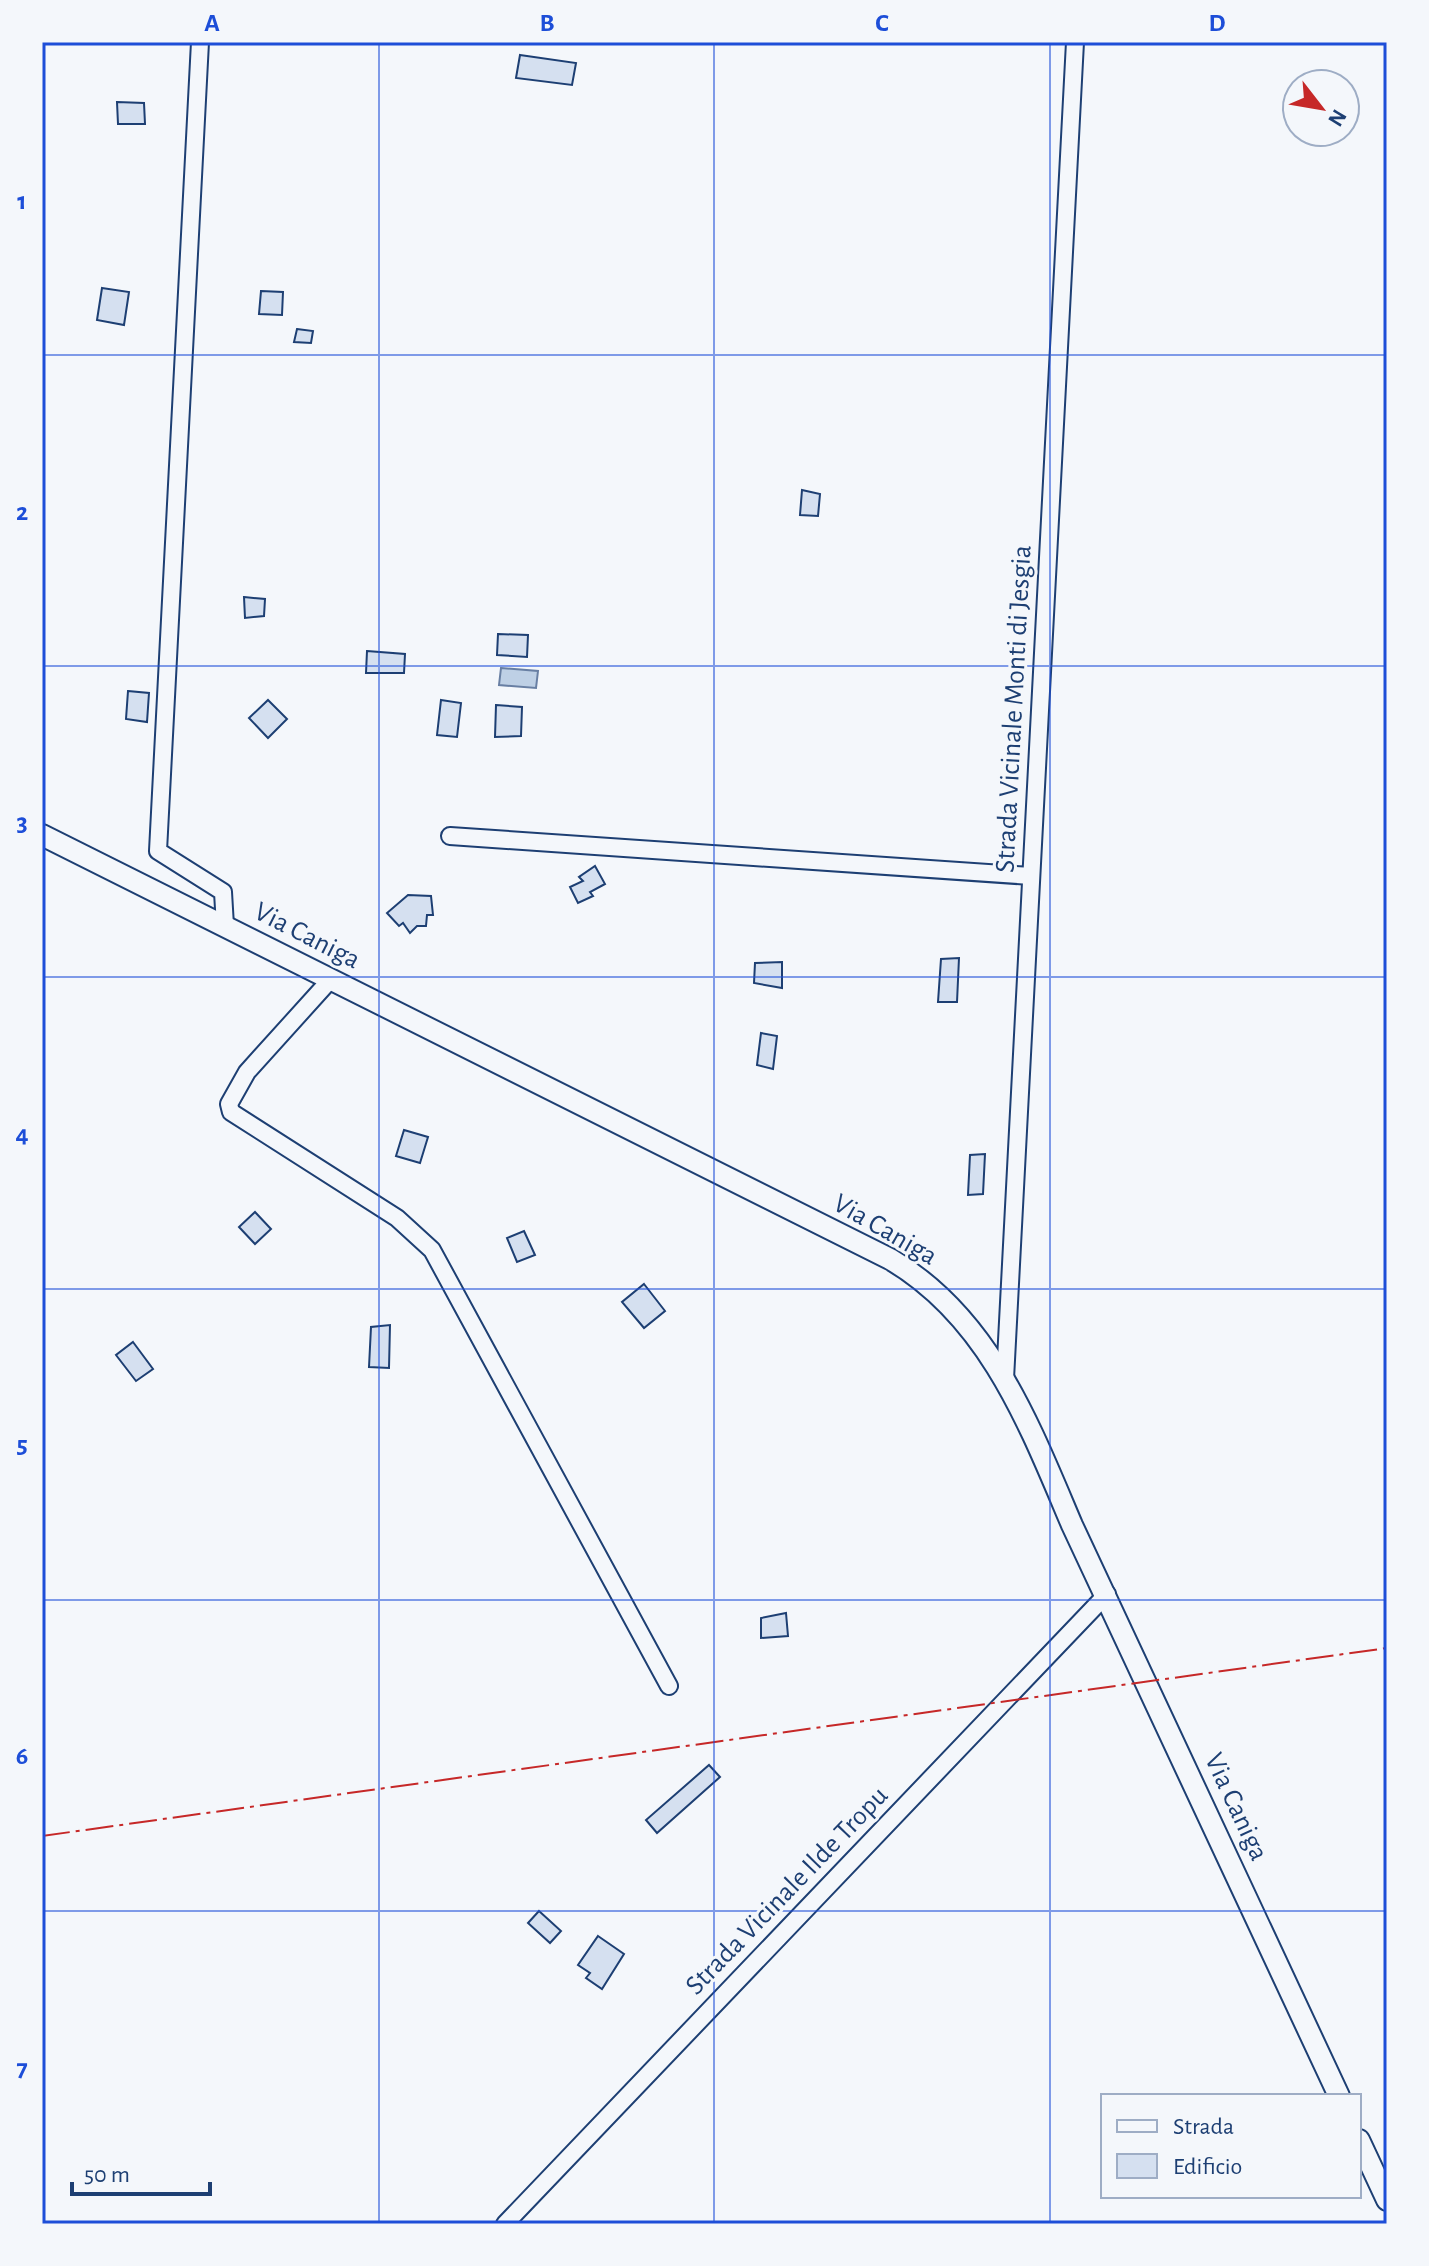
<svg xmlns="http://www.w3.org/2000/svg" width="1429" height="2266" font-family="'Alegreya Sans',sans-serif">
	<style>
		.water { fill: #bed0e5; stroke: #687fa3; stroke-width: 2 }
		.building { fill: #d5e0f0; stroke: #1d3f73; stroke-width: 2 }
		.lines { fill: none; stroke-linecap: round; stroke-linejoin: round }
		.minor-casing { stroke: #1d3f73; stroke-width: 20 }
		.tertiary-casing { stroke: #1d3f73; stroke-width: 24 }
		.minor { stroke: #f4f7fb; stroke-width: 16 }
		.tertiary { stroke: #f4f7fb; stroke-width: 20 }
		.power { stroke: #c62828; stroke-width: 2; stroke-dasharray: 28 6 4 6; stroke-linecap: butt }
		.grid { fill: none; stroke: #1d4ed8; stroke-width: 2; stroke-opacity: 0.55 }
		.labels { text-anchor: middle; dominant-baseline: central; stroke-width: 6; stroke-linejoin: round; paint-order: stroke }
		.street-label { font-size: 28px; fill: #1d3f73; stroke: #f4f7fb }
		.neatline { fill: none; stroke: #1d4ed8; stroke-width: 3 }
		.grid-label { font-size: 26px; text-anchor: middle; font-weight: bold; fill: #1d4ed8 }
	</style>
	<rect width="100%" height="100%" fill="#f4f7fb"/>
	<path class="water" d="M501,668L538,671L536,688L499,685Z"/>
	<g class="building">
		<path d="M520,55L576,63L572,85L516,78Z"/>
		<path d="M117,102L144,103L145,124H118Z"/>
		<path d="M102,288L129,292L124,325L97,320Z"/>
		<path d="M261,291L283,292L282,315L259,314Z"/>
		<path d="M297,329L313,331L311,343L294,342Z"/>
		<path d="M802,490L820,494L818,516L800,515Z"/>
		<path d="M244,597L265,599L264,616L245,618Z"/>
		<path d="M498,634L528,635L527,657L497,655Z"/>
		<path d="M367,651L405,654L404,673H366Z"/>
		<path d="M128,691L149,693L147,722L126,719Z"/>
		<path d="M268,700L287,719L268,738L249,718Z"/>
		<path d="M441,700L461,703L457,737L437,735Z"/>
		<path d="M496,705L522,707L521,736L495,737Z"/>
		<path d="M595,866L605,884L590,892L593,896L578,903L570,887L583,881L579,877Z"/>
		<path d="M408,895L431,896L433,915H427L426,926H417L410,933L403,923L399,926L387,913Z"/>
		<path d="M959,958L957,1002H938L941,959Z"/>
		<path d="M782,962V988L754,983L755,963Z"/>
		<path d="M761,1033L777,1036L773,1069L757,1065Z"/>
		<path d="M404,1130L428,1137L420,1163L396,1156Z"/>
		<path d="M985,1154L983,1194L968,1195L970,1155Z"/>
		<path d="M255,1212L271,1229L255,1244L239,1227Z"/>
		<path d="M524,1231L535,1255L517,1262L507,1238Z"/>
		<path d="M644,1284L665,1311L644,1328L622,1302Z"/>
		<path d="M390,1325L389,1368L369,1367L371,1327Z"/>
		<path d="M133,1342L153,1369L136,1381L116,1355Z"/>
		<path d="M786,1613L788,1636L761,1638V1618Z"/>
		<path d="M709,1765L720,1777L657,1833L646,1820Z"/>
		<path d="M539,1911L561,1931L550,1943L528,1923Z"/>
		<path d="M598,1936L624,1954L602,1989L586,1978L590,1973L578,1965Z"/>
	</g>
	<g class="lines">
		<g class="minor-casing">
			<g id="minor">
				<path d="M200,42L158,851L223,892L225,926"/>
				<path d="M450,836L1031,876"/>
				<path d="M331,979L247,1072L229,1104L231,1112L397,1218L432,1250L669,1686"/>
				<path d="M1005,1379L1075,42"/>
				<path d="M505,2224L1107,1594"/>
			</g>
		</g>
		<g class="tertiary-casing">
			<g id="tertiary">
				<path d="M42,835L890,1259C989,1317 1029,1424 1072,1525L1339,2096"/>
				<path d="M1359,2140L1387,2200"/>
			</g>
		</g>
		<use href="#minor" class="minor"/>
		<use href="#tertiary" class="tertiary"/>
		<path class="power" d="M42,1836L1387,1648"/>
	</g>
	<path class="grid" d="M379,42V2224M714,42V2224M1050,42V2224M42,355H1387M42,666H1387M42,977H1387M42,1289H1387M42,1600H1387M42,1911H1387"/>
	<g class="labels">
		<g class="street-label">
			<text transform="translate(1014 709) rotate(-87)">Strada Vicinale Monti di Jesgia</text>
			<text transform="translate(307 936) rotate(27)">Via Caniga</text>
			<text transform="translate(885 1230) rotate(30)">Via Caniga</text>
			<text transform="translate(1236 1807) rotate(65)">Via Caniga</text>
			<text transform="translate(787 1891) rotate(-46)">Strada Vicinale Ilde Tropu</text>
		</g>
	</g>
	<rect width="1429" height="2266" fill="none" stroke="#f4f7fb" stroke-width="88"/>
	<rect x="1101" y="2094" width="260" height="104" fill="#f4f7fb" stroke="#9eadc5" stroke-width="2"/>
	<rect x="1117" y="2120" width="40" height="12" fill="#f4f7fb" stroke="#9eadc5" stroke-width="2"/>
	<text x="1173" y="2134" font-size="24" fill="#1d3f73">Strada</text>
	<rect x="1117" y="2154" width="40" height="24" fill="#d5e0f0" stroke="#9eadc5" stroke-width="2"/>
	<text x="1173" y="2174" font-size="24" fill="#1d3f73">Edificio</text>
	<g transform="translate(1321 108) rotate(121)"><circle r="38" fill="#f4f7fb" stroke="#9eadc5" stroke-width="2"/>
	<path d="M0-6L14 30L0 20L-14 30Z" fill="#c62828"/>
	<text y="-12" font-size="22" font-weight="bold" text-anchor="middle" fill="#1d3f73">N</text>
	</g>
	<path d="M72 2182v12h138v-12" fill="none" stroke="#1d3f73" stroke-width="4"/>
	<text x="84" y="2182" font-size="24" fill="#1d3f73" stroke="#f4f7fb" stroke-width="6" paint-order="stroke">50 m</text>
	<rect x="44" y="44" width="1341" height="2178" class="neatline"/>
	<g class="grid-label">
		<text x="212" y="31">A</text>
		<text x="547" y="31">B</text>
		<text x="882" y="31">C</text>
		<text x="1217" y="31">D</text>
		<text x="22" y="209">1</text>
		<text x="22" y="520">2</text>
		<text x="22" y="831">3</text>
		<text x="22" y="1142">4</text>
		<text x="22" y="1453">5</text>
		<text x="22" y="1764">6</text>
		<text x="22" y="2076">7</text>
	</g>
</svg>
